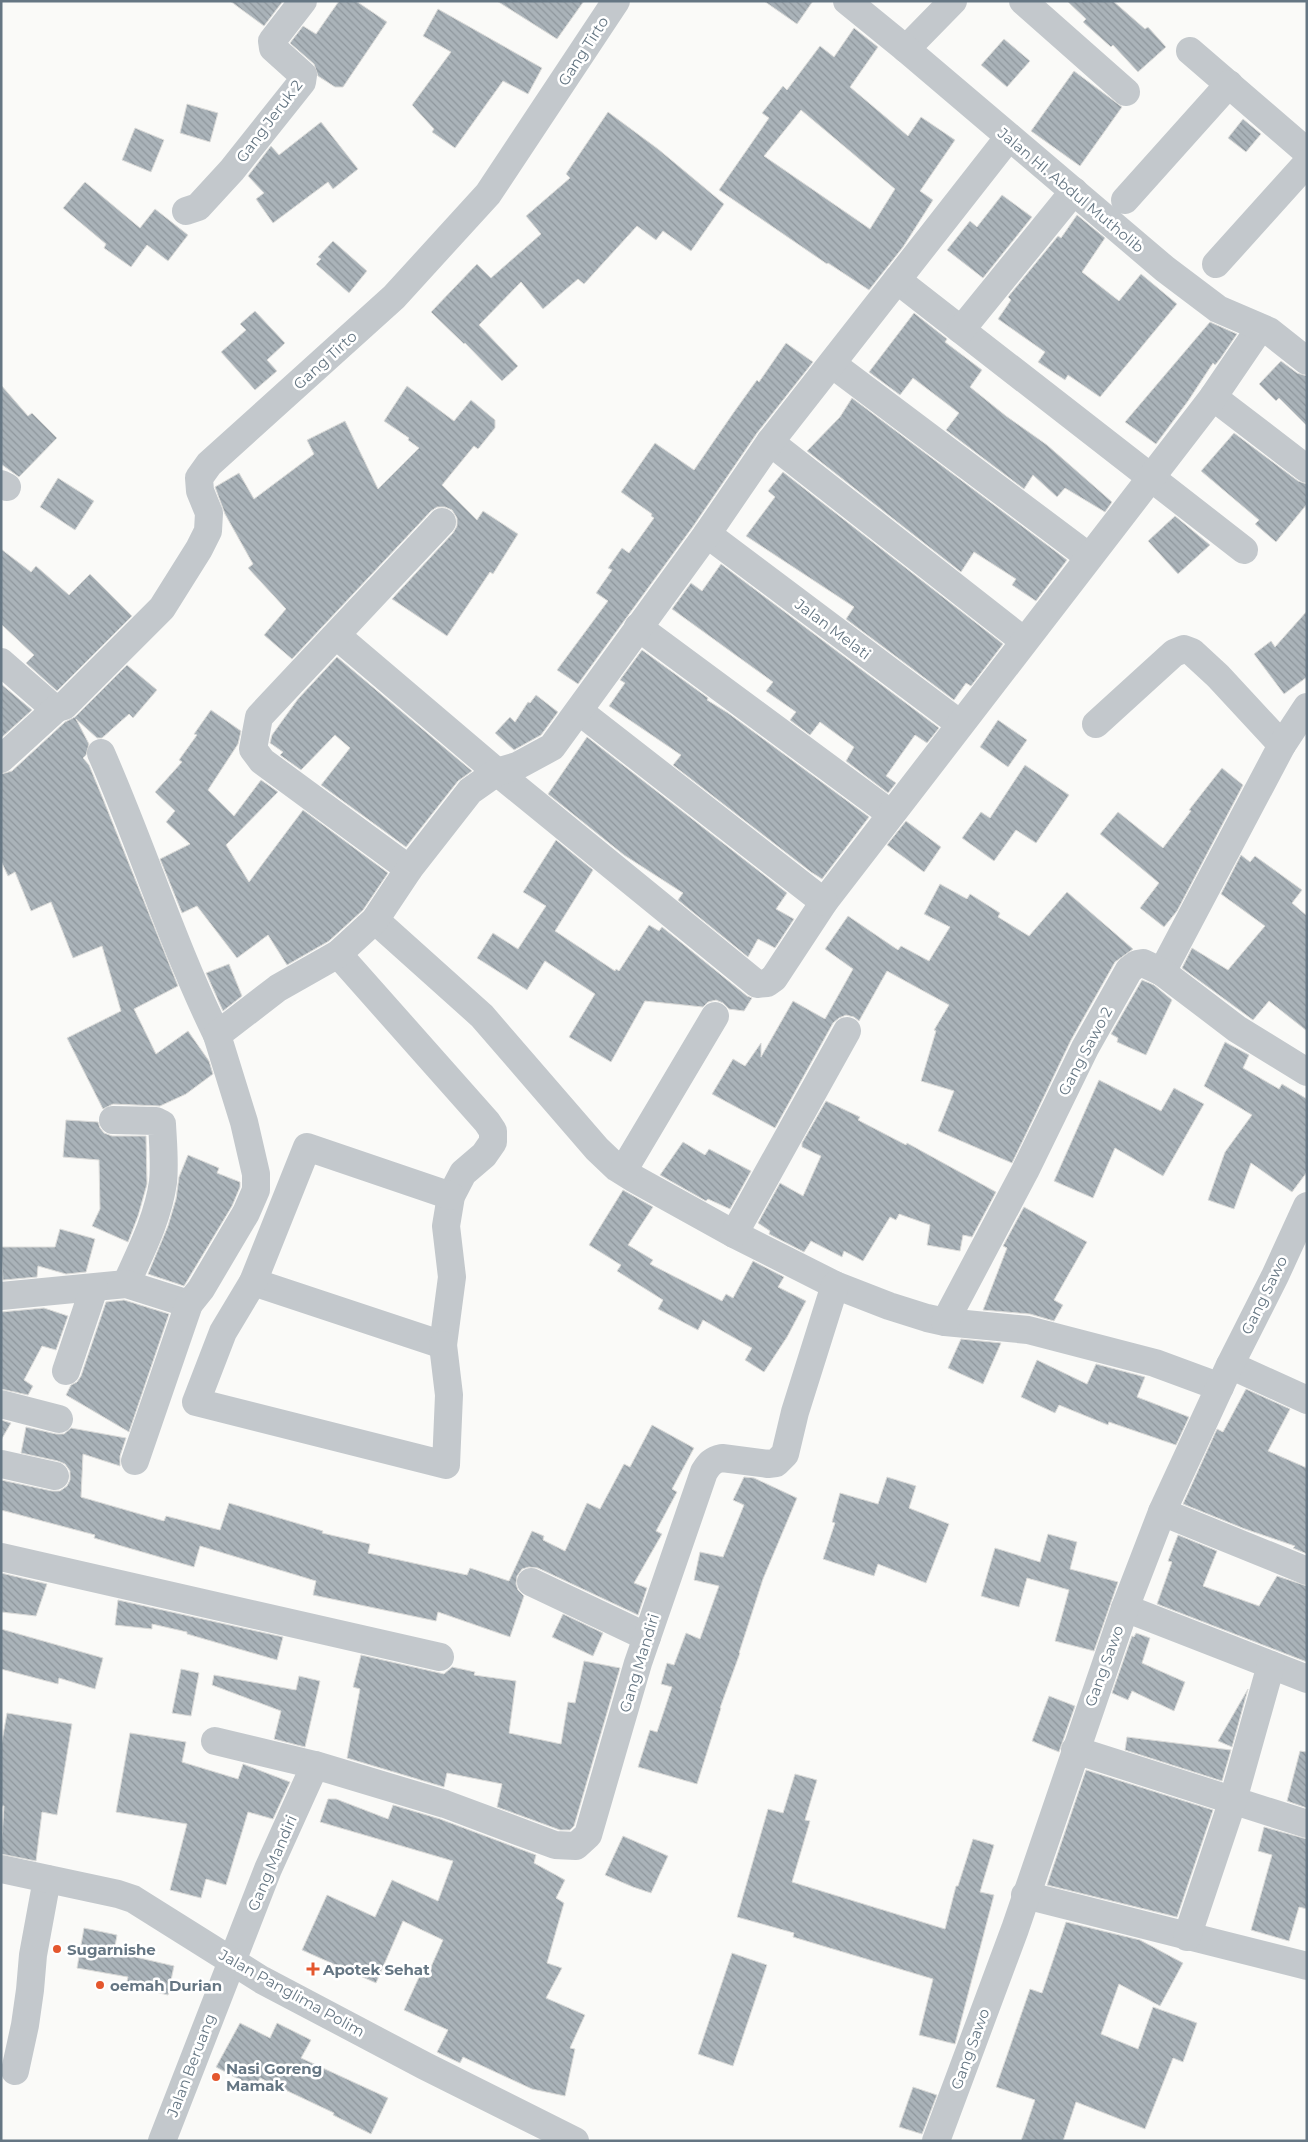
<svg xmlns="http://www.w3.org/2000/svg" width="1308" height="2142" font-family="Montserrat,sans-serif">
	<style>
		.building { fill: url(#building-back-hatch); stroke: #dcdcda; fill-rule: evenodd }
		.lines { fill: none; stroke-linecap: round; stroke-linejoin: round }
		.minor { stroke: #c3c8cc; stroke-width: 28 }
		.tertiary { stroke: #c3c8cc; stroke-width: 28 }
		.poi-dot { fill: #e4572e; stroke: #fff; stroke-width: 2 }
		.labels { text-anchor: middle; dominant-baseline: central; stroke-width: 5; stroke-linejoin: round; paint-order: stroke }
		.street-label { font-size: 15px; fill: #657683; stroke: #fff }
		.poi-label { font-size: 15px; font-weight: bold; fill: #657683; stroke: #fff; text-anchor: start }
	</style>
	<defs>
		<pattern id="building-back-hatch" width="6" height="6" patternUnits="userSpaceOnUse" patternTransform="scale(1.25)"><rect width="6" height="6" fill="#aab3b9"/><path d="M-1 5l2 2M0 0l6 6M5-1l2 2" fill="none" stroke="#8e969c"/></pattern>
	</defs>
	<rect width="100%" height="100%" fill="#fafaf8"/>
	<g class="building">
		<path d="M230,1H283L264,26Z"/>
		<path d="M339,1H356L387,22L343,87H335L318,76L314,64L290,43L303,26L316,34Z"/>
		<path d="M497,1H584L557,39Z"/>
		<path d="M764,1H813L797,24Z"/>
		<path d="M1067,1H1113L1145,29L1148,27L1166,47L1138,72L1113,45L1111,47L1083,22L1086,19Z"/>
		<path d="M438,9L542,68L528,94L503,81L455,148L432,132L434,129L412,105L451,52L423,36Z"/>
		<path d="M854,28L878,47L850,87L908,136L921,117L955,140L920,191L933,200L903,247L869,290L828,263L827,264L719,190L769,118L762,113L783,86L787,90L820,46L834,57ZM801,110L895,189L870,229L764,156Z"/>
		<path d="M1004,39L1030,61L1007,87L981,65Z"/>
		<path d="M1074,71L1122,107L1080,166L1031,131Z"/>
		<path d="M187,104L218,113L210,142L180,133Z"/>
		<path d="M608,112L658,149L724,204L691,251L663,231L656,240L637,226L584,284L578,279L543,309L521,282L479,325L518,366L502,381L465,343L464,344L431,312L477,264L491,278L541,234L526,216L570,178L566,174Z"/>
		<path d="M1243,119L1261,134L1246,152L1228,138Z"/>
		<path d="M321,122L358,169L333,189L328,182L273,223L256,199L264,193L248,176L271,146L279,155Z"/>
		<path d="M135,128L164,140L151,172L122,160Z"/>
		<path d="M85,182L140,228L155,209L188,235L168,261L147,245L131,267L104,248L106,244L63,208Z"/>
		<path d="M1002,195L1032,217L983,278L947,250L970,221L977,227Z"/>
		<path d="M1077,215L1105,238L1082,272L1119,301L1141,274L1177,304L1100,397L1068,375L1065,380L1038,362L1045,352L998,319L1011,300L1008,297L1058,236L1061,238Z"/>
		<path d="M333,241L367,271L349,293L316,264L321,259L318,257Z"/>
		<path d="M255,311L285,343L267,360L277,371L255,390L221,352L246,330L240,324Z"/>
		<path d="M914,313L947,339L945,342L982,370L970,387L1006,416L1047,445L1112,502L1105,512L1065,488L1057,497L1033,475L1024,489L946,430L959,413L913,378L900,395L869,372Z"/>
		<path d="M1210,322L1237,334L1220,359L1215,365L1213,363L1188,401L1156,444L1125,422Z"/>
		<path d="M786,343L813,362L757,433L694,525L578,684L557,670L608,601L596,593L612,570L608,568L622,548L629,553L654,518L651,516L652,514L621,492L655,443L694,470L734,412L757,380L759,382Z"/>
		<path d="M1281,361L1297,373L1307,376V426L1279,398L1276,401L1259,384Z"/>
		<path d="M1,385L28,416L32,413L57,438L19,477L1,464Z"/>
		<path d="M407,386L454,421L471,400L495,420V428L478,449L474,446L442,485L477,520L483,511L518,534L493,574L490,572L447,636L392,599L453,533L457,526V518L452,510L445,507H437L431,511L292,659L264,635L286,609L248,568L253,564L225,514L215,487L239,473L254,499L314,454L307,440L345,421L378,489L419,448L408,440L409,438L384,421Z"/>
		<path d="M852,398L1067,560L1036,601L1012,585L1016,579L974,552L961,572L807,451L840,417Z"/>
		<path d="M1234,433L1298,481L1307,484V504L1276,542L1255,524L1259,520L1201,471Z"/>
		<path d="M783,472L1003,644L971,686L966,683L954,700L846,619L854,607L746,536L775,497L768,491Z"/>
		<path d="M58,478L94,501L75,530L40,507Z"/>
		<path d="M1175,516L1210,545L1178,574L1148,541Z"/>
		<path d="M1,549L31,572L36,566L69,595L90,574L132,616L57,691L26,663L34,655L1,624Z"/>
		<path d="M721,564L939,728L927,743L915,735L886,776L896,783L888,793L846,761L854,747L820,722L810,735L790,720L796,712L766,691L773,682L672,609L691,583L702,591Z"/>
		<path d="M1307,611V677L1284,694L1254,654L1271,641L1275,647Z"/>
		<path d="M642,650L708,698L707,700L728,713L869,817L822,879L811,872L673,765L681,755L609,706L625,683L620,680Z"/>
		<path d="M337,657L472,771L458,781L406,847L321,785L350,748L335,735L301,770L280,755L283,752L270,743L272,735L298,699Z"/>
		<path d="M127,665L157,690L133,718L129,714L102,738H97L76,719L89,744L86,755L83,758L89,765L101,794L178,986L134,1009L156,1054L188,1031L209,1061L213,1074L186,1094L160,1106L113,1104L103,1109L67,1038L121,1011L102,946L73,958L51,902L31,911L15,872L8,876L1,861V774L12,771L65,722L75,717Z"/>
		<path d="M1,684L32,710L1,738Z"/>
		<path d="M536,695L558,712L541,735L514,750L495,733L510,717L515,722L528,702L530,703Z"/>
		<path d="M211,710L241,731L238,744L208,790L234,816L261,780L278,792L226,845L249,882L303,810L388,873L363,910L329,941L287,965L268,935L237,958L197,906L182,913L160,859L190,844L166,822L175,811L155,792L182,762L179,760L197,735L194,734Z"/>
		<path d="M998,720L1027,740L1008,767L980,747Z"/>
		<path d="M587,737L787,893L776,909L794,919L775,948L758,939L748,957L678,900L683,893L624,855L548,794Z"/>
		<path d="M1025,765L1069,795L1036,843L1016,830L994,861L962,838L981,812L990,818Z"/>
		<path d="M1222,768L1243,785L1177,911L1164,927L1140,908L1159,883L1100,834L1118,812L1163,848L1191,811L1189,810Z"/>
		<path d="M906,821L941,847L924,872L887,845Z"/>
		<path d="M556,840L593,870L555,931L615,971L616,969L619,971L649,925L659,931L662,927L747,996L752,998L744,1011L729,1009L723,1003L716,1000L708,1002L703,1007L645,1001L611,1062L569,1037L595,994L545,961L527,990L477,958L493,933L518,949L546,906L523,892Z"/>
		<path d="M1241,855L1250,862L1255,856L1302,890L1292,903L1307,916V1031L1269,1001L1253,1020L1182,968L1192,948L1228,970L1265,926L1221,894Z"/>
		<path d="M940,884L967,899L970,894L1000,913L998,917L1029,936L1067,892L1133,949L1115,962L1071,1040L1012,1163L938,1131L954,1091L921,1081L936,1031L934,1030L949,1005L887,971L859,1021L854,1017L846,1015L839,1018L833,1023L775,1128L712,1094L733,1059L745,1066L761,1043V1057L793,1001L825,1019L853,969L825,949L848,916L898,950L901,946L929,961L950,927L924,914Z"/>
		<path d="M229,964L242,996L223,1011L206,973Z"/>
		<path d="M1142,980L1154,985L1172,1000L1146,1055L1117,1042L1118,1038L1111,1034Z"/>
		<path d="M1225,1042L1249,1055L1243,1068L1279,1089L1282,1084L1307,1099V1172L1292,1192L1251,1163L1234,1209L1208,1200L1225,1152L1252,1115L1204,1086Z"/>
		<path d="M1099,1080L1161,1111L1174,1088L1204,1104L1163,1176L1115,1148L1093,1198L1054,1181Z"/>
		<path d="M826,1101L860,1117L858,1120L906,1145L907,1143L996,1192L972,1237L963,1235L960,1251L927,1245L930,1225L899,1214L896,1220L890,1217L863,1261L844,1251L842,1257L811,1241L804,1252L769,1234L770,1231L758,1223L780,1183L803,1196L821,1156L802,1147V1143Z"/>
		<path d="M66,1120L98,1122L100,1128L104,1133L112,1136H146L147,1184L138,1216L128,1242L92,1226L100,1209L99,1160L63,1157Z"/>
		<path d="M683,1142L705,1155L709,1149L751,1171L730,1209L708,1199L706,1201L660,1175Z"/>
		<path d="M188,1155L219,1168L217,1173L240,1182V1187L232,1206L184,1286L148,1274L168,1226L176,1199L179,1177Z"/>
		<path d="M623,1190L653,1207L628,1245L653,1260L650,1264L722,1301L726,1294L733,1298L753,1261L784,1277L778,1287L806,1301L787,1337L764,1372L745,1360L752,1348L703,1320L698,1330L658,1309L663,1300L617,1271L621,1265L589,1245Z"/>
		<path d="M1024,1207L1087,1242L1054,1300L1063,1305L1054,1321L1030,1314L983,1310L1007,1248L1003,1246Z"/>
		<path d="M60,1229L95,1239L86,1272L66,1274L38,1266L37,1277L3,1280L1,1247H55Z"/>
		<path d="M124,1300L169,1314L129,1432L66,1395L71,1385L77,1382L81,1376L106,1302Z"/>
		<path d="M44,1308L68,1316L56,1350L42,1346L24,1380L33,1386L28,1395L1,1389V1312Z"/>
		<path d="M961,1339L1001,1343L983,1384L948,1368Z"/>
		<path d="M1037,1360L1087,1384L1096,1364L1145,1377L1137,1397L1189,1417L1176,1445L1109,1422L1108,1425L1059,1405L1055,1413L1021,1397Z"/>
		<path d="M1246,1389L1290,1409L1268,1451L1307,1468V1554L1293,1548L1295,1546L1245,1529L1183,1504L1217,1429L1223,1432Z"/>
		<path d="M1,1420L11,1423L1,1440Z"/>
		<path d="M652,1425L694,1448L672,1489L677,1492L656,1531L662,1534L634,1583L647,1588L638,1615L538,1568L529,1567L522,1569L517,1576L516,1584L518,1590L524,1596L510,1637L438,1612L436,1621L313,1595L316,1581L200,1546L194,1567L94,1538L95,1535L1,1510V1480L52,1491H60L67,1486L70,1480V1471L65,1464L58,1461L21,1453L26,1427L56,1434H64L71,1428L126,1438L120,1456V1466L83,1454L81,1497L164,1521L166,1516L220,1530L229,1503L323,1531L322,1533L370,1544L368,1553L467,1575L470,1568L509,1581L532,1531L544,1536L543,1540L565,1551L587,1503L600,1509L624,1464L630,1467Z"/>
		<path d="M744,1477L754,1478L797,1498L763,1579L739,1653H740L720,1708H721L697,1784L638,1767L650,1730L657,1732L672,1687L661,1684L667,1663L674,1665L686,1633L700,1639L719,1586L694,1580L700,1552L723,1557L744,1505L733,1500Z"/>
		<path d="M887,1477L916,1486L909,1508L949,1524L926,1583L878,1564L874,1576L823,1559L835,1523L832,1522L840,1493L878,1504Z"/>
		<path d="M1048,1534L1077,1542L1070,1569L1118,1582L1094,1651L1055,1641L1069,1590L1027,1578L1019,1607L981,1596L995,1548L1040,1562Z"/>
		<path d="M1178,1535L1217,1551L1203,1586L1259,1606L1277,1576L1307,1586V1662L1157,1604L1172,1562L1168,1561Z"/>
		<path d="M1,1573L47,1584L36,1616L1,1612Z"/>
		<path d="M118,1600L283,1637L277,1660L187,1634V1632L152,1624V1629L115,1625Z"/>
		<path d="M563,1614L603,1633L593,1656L552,1637Z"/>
		<path d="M1,1629L103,1658L95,1689L59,1678L58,1684L1,1669Z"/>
		<path d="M1136,1633L1150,1638L1142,1663L1185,1682L1174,1711L1132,1691L1128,1700L1112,1693L1132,1636L1134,1637Z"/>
		<path d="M361,1655L444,1674L452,1667L475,1672L474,1675L516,1681L509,1733L561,1744L568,1702L575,1703L584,1661L620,1668L574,1826L570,1830H560L497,1807L502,1784L447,1773L444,1787L347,1758L360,1689L353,1687Z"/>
		<path d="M181,1669L199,1673L191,1716L172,1713Z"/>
		<path d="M214,1675L296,1690L299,1676L320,1681L305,1747L274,1739L281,1711L212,1685Z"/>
		<path d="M1248,1689L1232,1747L1218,1741Z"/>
		<path d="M1049,1696L1075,1706L1059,1752L1032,1741Z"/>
		<path d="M7,1713L72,1724L57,1815L42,1812L36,1861L1,1854L4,1806H1V1747Z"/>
		<path d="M130,1733L186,1742L182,1762L238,1779L243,1764L290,1782L273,1819L248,1812L226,1885L206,1879L201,1898L170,1890L187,1824L116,1812Z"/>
		<path d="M1127,1737L1231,1750L1222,1781L1125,1750Z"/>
		<path d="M1300,1751L1307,1752V1808L1287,1801Z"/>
		<path d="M1086,1770L1213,1810L1177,1917L1047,1885Z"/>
		<path d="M795,1774L817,1780L805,1820L810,1821L792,1882L945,1929L956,1886H958L973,1839L994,1845L980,1892L994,1895L955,2044L919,2035L933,1979L793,1937L794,1933L737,1917L768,1809L783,1813Z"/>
		<path d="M328,1799H336L388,1819L393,1805L440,1819L536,1855L534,1863L565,1880L556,1898L564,1903L547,1963L562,1968L546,1998L585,2015L570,2048L575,2049L565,2096L532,2089L463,2057L460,2063L437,2052L448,2030L404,2010L420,1975L426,1978L443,1940L403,1921L376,1983L302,1950L327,1895L375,1917L392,1880L438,1901L453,1861L320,1822Z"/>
		<path d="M1264,1827L1307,1839V1909L1299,1907L1289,1941L1251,1930L1272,1855L1258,1851Z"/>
		<path d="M623,1836L668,1856L651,1893L633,1887L605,1875Z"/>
		<path d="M1066,1922L1140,1940L1183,1963L1160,2006L1119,1984L1101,2034L1138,2049L1153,2007L1197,2023L1183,2062L1173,2058L1145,2129L1076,2102L1063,2141H1021L1035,2100L996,2087L1030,1989L1042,1993Z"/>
		<path d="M84,1928L117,1935L114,1952L174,1966L168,1995L126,1985L128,1977L77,1968Z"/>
		<path d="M732,1953L767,1965L733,2066L698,2054Z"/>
		<path d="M240,2023L270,2038L277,2023L311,2040L301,2058L388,2098L371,2134L333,2115L334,2113L260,2078L255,2088L216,2067Z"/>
		<path d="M913,2087L937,2095L922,2134L899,2127Z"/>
	</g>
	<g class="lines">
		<g class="minor">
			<path d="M1023,1L1126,92"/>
			<path d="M906,49L953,1"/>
			<path d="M1190,51L1307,152"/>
			<path d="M1125,200L1229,84"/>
			<path d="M186,211L198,207L232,170L302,82L303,75L273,48L272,41L303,1"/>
			<path d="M1216,264L1307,163"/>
			<path d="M897,280L1244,550"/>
			<path d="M961,330L1074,191"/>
			<path d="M832,364L1089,557"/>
			<path d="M1213,397L1307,469"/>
			<path d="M770,442L1024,641"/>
			<path d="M1,484L7,487"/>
			<path d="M707,534L960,724"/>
			<path d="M638,627L891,814"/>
			<path d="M337,636L497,772L757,984L767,983L774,978L824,902L1213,397L1260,328"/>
			<path d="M1,662L49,704L57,708"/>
			<path d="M579,711L824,902"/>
			<path d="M1096,724L1174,653L1184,649L1192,652L1218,676L1282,745"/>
			<path d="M101,753C142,846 172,943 217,1035"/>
			<path d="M1,759L57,708L64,706L162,608L199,549L208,531L209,513L200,491L199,478L209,464L394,297L488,194L616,1"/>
			<path d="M409,869L262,761L253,749L259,717L442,522"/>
			<path d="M375,920L482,1016L597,1149L617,1168L633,1178L734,1234L835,1285L889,1306L927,1318L945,1322L1028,1330L1155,1363L1220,1387"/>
			<path d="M1162,972L1282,745L1307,707"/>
			<path d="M113,1120L156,1121L162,1124C163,1144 165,1163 163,1182C158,1218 141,1251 126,1284"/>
			<path d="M623,1171L715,1016"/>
			<path d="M734,1234L847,1031"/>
			<path d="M253,1282L443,1345L452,1277L446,1226L451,1196L463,1173L484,1155L493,1142V1131L487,1122L338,954"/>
			<path d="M1,1296L126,1284L189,1304"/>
			<path d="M945,1322L1025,1171L1085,1048L1129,970L1137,964L1143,963L1162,972L1237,1029L1307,1072"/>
			<path d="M443,1345L449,1395L446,1465L196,1402L223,1332L253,1282L307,1147L451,1196"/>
			<path d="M1230,1365L1307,1400"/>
			<path d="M66,1371L94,1288"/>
			<path d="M1,1404L59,1419"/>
			<path d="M135,1461L189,1304L201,1289L246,1213L256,1190V1174L244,1122L217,1035L278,988L338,954L375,920L409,869L470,791L497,772L517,766L552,747L707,534L770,442L1009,137"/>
			<path d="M1,1464L55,1476"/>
			<path d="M1162,1512L1307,1571"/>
			<path d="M1,1557L440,1657"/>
			<path d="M531,1582L647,1637"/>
			<path d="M1125,1608L1307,1679"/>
			<path d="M215,1741L315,1765"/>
			<path d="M1075,1750L1307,1824"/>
			<path d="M1025,1895L1307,1966"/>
			<path d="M1187,1937L1233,1800L1271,1665"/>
			<path d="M15,2071L25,2025L30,1990L33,1955L47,1879"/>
			<path d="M162,2141L268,1869L315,1765L445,1804L555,1845L576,1846L588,1835L638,1663L704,1472C709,1464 712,1460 722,1458L768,1464L776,1463L785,1454L795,1412L835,1285"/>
		</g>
		<g class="tertiary">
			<path d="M847,1L906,49L1165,269L1218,309L1269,331L1307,361"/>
			<path d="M1,1869L118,1894L133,1899L262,1980L425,2066L575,2141"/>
			<path d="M936,2141L1015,1929L1125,1608L1162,1512L1230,1365L1275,1276L1307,1206"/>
		</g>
	</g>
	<g class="poi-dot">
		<circle cx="57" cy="1949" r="5"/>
		<path d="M310.5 1961.5h5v5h5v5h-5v5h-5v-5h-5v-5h5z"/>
		<circle cx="100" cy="1985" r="5"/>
		<circle cx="216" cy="2077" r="5"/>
	</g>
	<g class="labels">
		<g class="street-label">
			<text transform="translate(583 51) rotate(-57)">Gang Tirto</text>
			<text transform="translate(269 121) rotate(-53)">Gang Jeruk 2</text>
			<text transform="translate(1071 190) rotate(40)">Jalan HI. Abdul Mutholib</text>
			<text transform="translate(325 360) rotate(-42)">Gang Tirto</text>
			<text transform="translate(833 629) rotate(37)">Jalan Melati</text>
			<text transform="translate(1085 1051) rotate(-62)">Gang Sawo 2</text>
			<text transform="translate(1264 1295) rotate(-64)">Gang Sawo</text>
			<text transform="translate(639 1663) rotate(-73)">Gang Mandiri</text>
			<text transform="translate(1104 1666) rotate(-70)">Gang Sawo</text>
			<text transform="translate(272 1863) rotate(-67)">Gang Mandiri</text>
			<text transform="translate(292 1993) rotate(29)">Jalan Panglima Polim</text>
			<text transform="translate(970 2049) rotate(-70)">Gang Sawo</text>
			<text transform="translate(191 2065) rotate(-69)">Jalan Beruang</text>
		</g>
		<g class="poi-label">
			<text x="67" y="1949">Sugarnishe</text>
			<text x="323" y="1969">Apotek Sehat</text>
			<text x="110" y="1985">oemah Durian</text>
			<text x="226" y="2068">Nasi Goreng<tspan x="226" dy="17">Mamak</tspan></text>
		</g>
	</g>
	<rect width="1308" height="2142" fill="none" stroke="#657683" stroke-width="5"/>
</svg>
